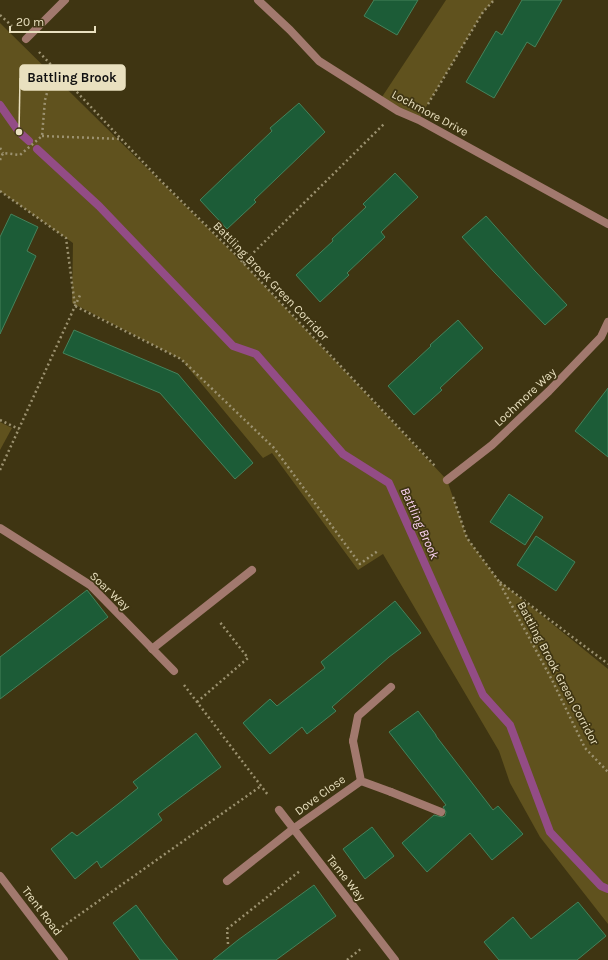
<svg xmlns="http://www.w3.org/2000/svg" width="608" height="960" font-family="Karla,sans-serif">
	<style>
		.green { fill: #60521e }
		.lines { fill: none; stroke-linecap: round; stroke-linejoin: round }
		.stream { stroke: #934c86; stroke-width: 8 }
		.building { fill: #1c5c37; stroke: #45825b }
		.path { stroke: #9c9270; stroke-width: 2.5; stroke-dasharray: 2 3; stroke-linecap: butt }
		.lane { stroke: #a2796e; stroke-width: 8 }
		.street { stroke: #a2796e; stroke-width: 8 }
		.labels { text-anchor: middle; dominant-baseline: central; stroke-width: 3.5; stroke-linejoin: round; paint-order: stroke }
		.street-label { font-size: 12px; fill: #e9e0bf; stroke: #3f3512 }
		.water-label { font-size: 13px; font-style: italic; fill: #fcd3f3; stroke: #3f3512 }
		.leader { fill: none; stroke: #e9e0bf; stroke-width: 1.5 }
		.callout-dot { fill: #e9e0bf; stroke: #3f3512; stroke-width: 1.5 }
		.callout { fill: #e9e0bf; stroke: #e9e0bf; stroke-width: 1.5 }
		.callout-label { font-size: 13px; text-anchor: middle; font-weight: bold; fill: #111 }
	</style>
	<rect width="100%" height="100%" fill="#3f3512"/>
	<g class="green">
		<path d="M446,0H494L483,12L420,117L380,100Z"/>
		<path d="M0,23L243,263L447,480L467,538L498,580L608,669V924L540,837L510,783L499,751L383,554L358,570L272,453L263,458L181,359L72,303L73,243L0,191Z"/>
		<path d="M0,422L12,428L0,450Z"/>
	</g>
	<g class="lines">
		<g class="stream">
			<path d="M0,105L19,132L29,141"/>
			<path d="M37,149L99,206L233,346L256,354L343,454L389,483L483,695L510,725L550,832L601,886L608,889"/>
		</g>
	</g>
	<g class="building">
		<path d="M374,0H418L397,35L364,16Z"/>
		<path d="M522,0H562L535,47L527,42L494,98L466,82L496,31L502,35Z"/>
		<path d="M299,103L325,132L254,200L256,202L227,229L200,200L272,131L270,128Z"/>
		<path d="M395,173L418,197L381,232L385,237L347,273L349,275L320,302L296,275L333,241L332,239L366,207L363,204Z"/>
		<path d="M11,214L38,227L27,251L36,256L0,334V237Z"/>
		<path d="M486,216L535,271L567,305L545,325L495,273L462,237Z"/>
		<path d="M458,320L483,348L440,388L442,390L414,415L388,386L431,346L430,345Z"/>
		<path d="M74,330L178,374L253,463L235,479L160,393L63,353Z"/>
		<path d="M608,388V457L575,431Z"/>
		<path d="M509,494L543,517L525,545L490,522Z"/>
		<path d="M536,536L575,562L556,591L517,565Z"/>
		<path d="M87,590L108,617L0,699V657Z"/>
		<path d="M395,601L421,633L389,657L332,707L336,711L307,734L302,727L270,754L243,723L270,699L277,706L325,668L321,662Z"/>
		<path d="M418,711L436,735V736L493,810L498,806L523,834L492,860L470,833L427,872L402,843L434,815L442,817L445,816L446,812L443,807L446,805L389,732Z"/>
		<path d="M196,733L221,767L158,814L162,820L101,868L97,861L75,879L51,849L72,832L77,836L118,804L138,788L133,782Z"/>
		<path d="M372,827L394,856L365,879L343,849Z"/>
		<path d="M314,885L336,916L276,960H213L238,940Z"/>
		<path d="M578,902L606,936L577,960H499L484,942L513,917L531,939Z"/>
		<path d="M136,905L164,943L178,960H140L113,923Z"/>
	</g>
	<g class="lines">
		<g class="path">
			<path d="M0,15L12,26"/>
			<path d="M39,52L160,180L233,252L435,466"/>
			<path d="M428,104L483,12L494,0"/>
			<path d="M42,136L122,139"/>
			<path d="M0,148L3,153"/>
			<path d="M0,160L3,153L20,155L42,136L45,100L54,68"/>
			<path d="M0,191L66,238L75,306L181,359L274,448L360,564L379,550"/>
			<path d="M243,263L384,124"/>
			<path d="M0,420L19,429"/>
			<path d="M0,470L81,293"/>
			<path d="M453,497L467,538L498,580L552,680L585,748L608,772"/>
			<path d="M500,582L608,664"/>
			<path d="M184,685L268,795"/>
			<path d="M197,702L248,658L219,621"/>
			<path d="M62,927L261,786"/>
			<path d="M228,944L227,929L301,870"/>
			<path d="M347,960L362,948"/>
		</g>
		<g class="lane">
			<path d="M152,649L252,570"/>
			<path d="M353,741L358,716L391,687"/>
			<path d="M391,792L441,812"/>
		</g>
		<g class="street">
			<path d="M258,0L290,30L319,61L398,111L419,120L608,224"/>
			<path d="M26,39L65,0"/>
			<path d="M447,480L492,445L549,391L601,337L608,322"/>
			<path d="M0,529V528L90,585L174,671"/>
			<path d="M353,741L361,781L391,792"/>
			<path d="M279,810L395,960"/>
			<path d="M0,876L64,960"/>
			<path d="M227,881L293,829L361,781"/>
		</g>
	</g>
	<g class="labels">
		<g class="street-label">
			<text transform="translate(430 113) rotate(28)">Lochmore Drive</text>
			<text transform="translate(271 281) rotate(46)">Battling Brook Green Corridor</text>
			<text transform="translate(525 397) rotate(-43)">Lochmore Way</text>
			<text transform="translate(110 591) rotate(43)">Soar Way</text>
			<text transform="translate(558 673) rotate(62)">Battling Brook Green Corridor</text>
			<text transform="translate(320 795) rotate(-36)">Dove Close</text>
			<text transform="translate(346 878) rotate(52)">Tame Way</text>
			<text transform="translate(42 911) rotate(53)">Trent Road</text>
		</g>
		<g class="water-label">
			<text transform="translate(420 523) rotate(66)">Battling Brook</text>
		</g>
	</g>
	<path class="leader" d="M19 132L20 78"/>
	<circle class="callout-dot" cx="19" cy="132" r="4"/>
	<rect class="callout" x="20" y="65" width="105" height="25" rx="4"/>
	<g class="callout-label">
		<text x="72" y="82">Battling Brook</text>
	</g>
	<path d="M10 26v6h85v-6" fill="none" stroke="#e9e0bf" stroke-width="2"/>
	<text x="16" y="26" font-size="12" fill="#e9e0bf" stroke="#3f3512" stroke-width="3" paint-order="stroke">20 m</text>
</svg>
